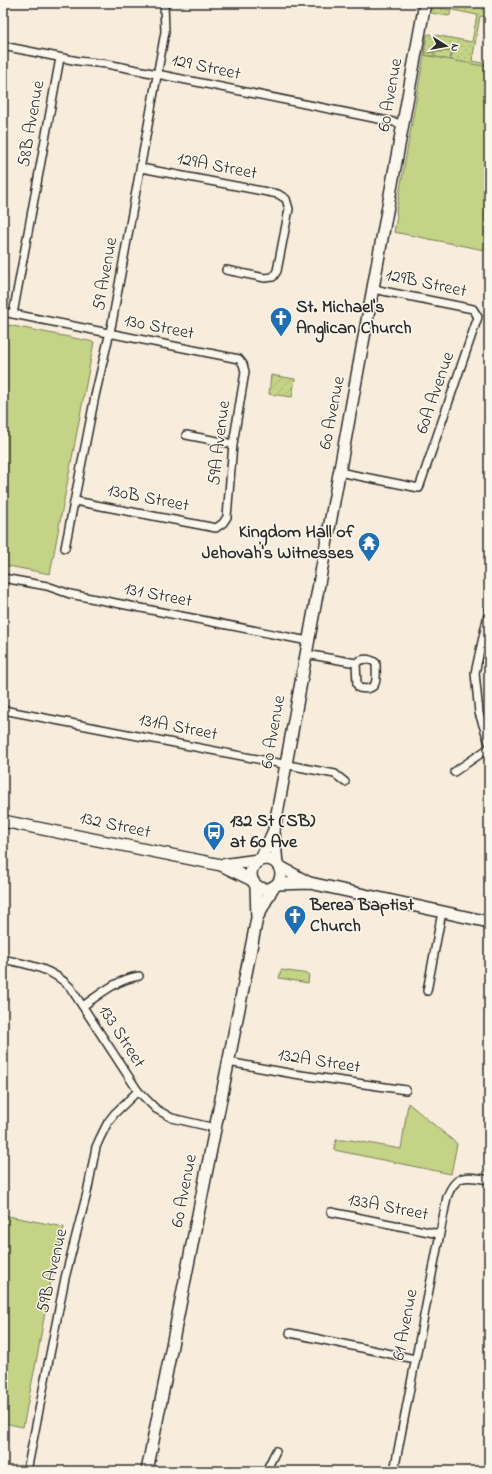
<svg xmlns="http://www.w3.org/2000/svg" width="492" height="1474" font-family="'Indie Flower',sans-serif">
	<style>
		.grass { fill: url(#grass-dots); stroke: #787f59 }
		.forest { fill: url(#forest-firs); stroke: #787f59 }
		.park { fill: #c5d387; stroke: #787f59 }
		.garden { fill: url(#garden-furrows); stroke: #787f59 }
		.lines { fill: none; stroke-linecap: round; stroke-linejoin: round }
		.street-casing { stroke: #2b2b2b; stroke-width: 10 }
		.secondary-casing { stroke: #2b2b2b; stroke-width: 14 }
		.street { stroke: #fbf7ec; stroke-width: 7 }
		.secondary { stroke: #fbf7ec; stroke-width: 11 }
		.labels { text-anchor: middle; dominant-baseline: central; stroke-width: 3; stroke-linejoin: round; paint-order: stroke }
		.street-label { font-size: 18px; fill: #2b2b2b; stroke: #fbf7ec }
		.poi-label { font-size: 18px; font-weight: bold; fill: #2b2b2b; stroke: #fbf7ec; text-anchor: start }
	</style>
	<defs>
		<pattern id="grass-dots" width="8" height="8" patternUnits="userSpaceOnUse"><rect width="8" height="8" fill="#c5d387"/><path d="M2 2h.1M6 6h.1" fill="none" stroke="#a9b575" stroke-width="1.8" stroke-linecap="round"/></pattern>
		<pattern id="forest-firs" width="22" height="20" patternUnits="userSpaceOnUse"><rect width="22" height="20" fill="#c5d387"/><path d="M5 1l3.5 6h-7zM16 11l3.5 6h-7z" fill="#a9b575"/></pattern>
		<pattern id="garden-furrows" width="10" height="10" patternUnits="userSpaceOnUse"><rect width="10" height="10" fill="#c5d387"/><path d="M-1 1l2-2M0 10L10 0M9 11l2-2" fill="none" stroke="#a9b575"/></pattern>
	</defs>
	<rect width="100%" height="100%" fill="#f8eddc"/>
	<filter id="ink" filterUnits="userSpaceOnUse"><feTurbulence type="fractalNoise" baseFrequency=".025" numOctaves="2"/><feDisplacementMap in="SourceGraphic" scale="8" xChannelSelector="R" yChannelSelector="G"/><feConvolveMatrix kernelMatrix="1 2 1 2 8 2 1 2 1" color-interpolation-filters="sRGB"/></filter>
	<g filter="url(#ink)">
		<g class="grass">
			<path d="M435,3H437L436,7L451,10L450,15L449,16L431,13L432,6H435Z"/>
			<path d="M452,3C461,3 472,1 480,4C484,5 485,8 489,9L488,15L486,17L480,16L472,61L489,64V109L424,55L451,60L452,51L424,53L427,35L430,34L472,42L477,15L453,10Z"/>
		</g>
		<path class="forest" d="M452,51L450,60L424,55V53Z"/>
		<g class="park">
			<path d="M424,55L489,67V251L394,232L397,216L396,212Z"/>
			<path d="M3,324L94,342L50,574L3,565Z"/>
			<path d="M281,970L309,974L308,983L279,978Z"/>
			<path d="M408,1103L457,1144L451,1174L334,1150L336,1140H351L401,1149Z"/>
			<path d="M3,1215L64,1227L49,1289L38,1352L23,1427L3,1423Z"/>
		</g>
		<path class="garden" d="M271,375L295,379L292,397L269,394Z"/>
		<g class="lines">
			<g class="street-casing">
				<g id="street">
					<path d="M3,46L78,61L107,64L157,74L403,124"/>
					<path d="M141,168L278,194L286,199L289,209L277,271L273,277L265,278L226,270"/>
					<path d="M3,312L239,359L243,364L245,372L233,444L227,517L223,523L216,528L75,501"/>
					<path d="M13,314L60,58"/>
					<path d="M186,435L233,444"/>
					<path d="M339,472L419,488L478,317L473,309L373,289"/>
					<path d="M65,548L95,396L112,323L165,32L164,3"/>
					<path d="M3,578L47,586L70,594L308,641"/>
					<path d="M489,610L475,673L479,713L489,743"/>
					<path d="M306,654L356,663C363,658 369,658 376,663C376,678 380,692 359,688L357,684L356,663"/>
					<path d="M3,710L335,774L345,782"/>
					<path d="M454,772L489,748"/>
					<path d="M3,959C29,965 50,967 70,987L138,1091L156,1109L172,1118L215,1128"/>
					<path d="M427,991L442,912"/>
					<path d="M83,1006C100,994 118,979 139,976"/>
					<path d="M228,1062L294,1074L406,1090"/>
					<path d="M331,1212L439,1234"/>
					<path d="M290,1333L415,1359"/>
					<path d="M27,1471L65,1278L87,1193L96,1147L100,1138L108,1122L115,1113L138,1091"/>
					<path d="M266,1471L276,1451"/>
					<path d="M394,1471L447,1197C456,1173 467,1176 489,1180"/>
				</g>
			</g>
			<g class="secondary-casing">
				<g id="secondary">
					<path d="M3,821L221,865L252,880"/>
					<path d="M274,832L277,864"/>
					<path d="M261,859L274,830L425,3"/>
					<circle cx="266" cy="874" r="15"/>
					<path d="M222,865L258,860"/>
					<path d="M279,866L309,883"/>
					<path d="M277,884L310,883L489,922"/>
					<path d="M258,916L273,887"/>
					<path d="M147,1471L257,918L256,886"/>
				</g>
			</g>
			<use href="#street" class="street"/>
			<use href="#secondary" class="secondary"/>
		</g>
	</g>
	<defs>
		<g id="church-pin" transform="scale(1.15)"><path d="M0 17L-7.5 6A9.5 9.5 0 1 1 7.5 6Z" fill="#1f6fb2" stroke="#fbf7ec"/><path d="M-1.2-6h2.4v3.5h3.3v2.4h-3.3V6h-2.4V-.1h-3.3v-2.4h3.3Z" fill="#fff"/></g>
		<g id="temple-pin" transform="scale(1.15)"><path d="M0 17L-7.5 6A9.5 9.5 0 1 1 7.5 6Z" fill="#1f6fb2" stroke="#fbf7ec"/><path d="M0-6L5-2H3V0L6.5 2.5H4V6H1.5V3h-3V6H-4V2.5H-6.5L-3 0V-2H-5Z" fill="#fff"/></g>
		<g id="bus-pin" transform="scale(1.15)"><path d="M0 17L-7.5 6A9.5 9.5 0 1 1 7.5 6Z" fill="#1f6fb2" stroke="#fbf7ec"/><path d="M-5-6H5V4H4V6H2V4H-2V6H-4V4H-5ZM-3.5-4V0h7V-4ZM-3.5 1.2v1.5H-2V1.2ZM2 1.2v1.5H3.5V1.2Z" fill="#fff"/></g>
	</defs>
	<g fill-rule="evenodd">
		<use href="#church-pin" x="281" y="318"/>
		<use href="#temple-pin" x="369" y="543"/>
		<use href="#bus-pin" x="214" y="832"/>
		<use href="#church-pin" x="295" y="916"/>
	</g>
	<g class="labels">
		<g class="street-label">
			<text transform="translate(206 68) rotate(12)">129 Street</text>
			<text transform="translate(391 95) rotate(-80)">60 Avenue</text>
			<text transform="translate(32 124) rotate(-80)">58B Avenue</text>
			<text transform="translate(217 167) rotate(11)">129A Street</text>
			<text transform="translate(106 274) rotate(-80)">59 Avenue</text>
			<text transform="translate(426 284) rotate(12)">129B Street</text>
			<text transform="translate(159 328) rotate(11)">130 Street</text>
			<text transform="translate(436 393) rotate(-71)">60A Avenue</text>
			<text transform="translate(333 413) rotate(-79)">60 Avenue</text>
			<text transform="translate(220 443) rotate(-83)">59A Avenue</text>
			<text transform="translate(148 499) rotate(11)">130B Street</text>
			<text transform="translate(158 596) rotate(11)">131 Street</text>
			<text transform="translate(178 728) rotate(11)">131A Street</text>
			<text transform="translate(274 732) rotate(-80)">60 Avenue</text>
			<text transform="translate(115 826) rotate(12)">132 Street</text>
			<text transform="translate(121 1037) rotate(57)">133 Street</text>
			<text transform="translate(319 1062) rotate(9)">132A Street</text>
			<text transform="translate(185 1191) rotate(-79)">60 Avenue</text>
			<text transform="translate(388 1208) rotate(11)">133A Street</text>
			<text transform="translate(53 1271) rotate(-77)">59B Avenue</text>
			<text transform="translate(406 1325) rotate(-79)">61 Avenue</text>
		</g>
		<g class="poi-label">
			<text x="296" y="308">St. Michael's<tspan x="296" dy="21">Anglican Church</tspan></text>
			<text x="354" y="533" text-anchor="end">Kingdom Hall of<tspan x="354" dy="21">Jehovah's Witnesses</tspan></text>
			<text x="230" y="822">132 St (SB)<tspan x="230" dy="21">at 60 Ave</tspan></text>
			<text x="310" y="906">Berea Baptist<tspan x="310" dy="21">Church</tspan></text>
		</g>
	</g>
	<rect width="492" height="1474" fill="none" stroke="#fbf7ec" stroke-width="16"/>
	<rect x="8" y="8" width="476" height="1458" fill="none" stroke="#2b2b2b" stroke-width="1.5" filter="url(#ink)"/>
	<g transform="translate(446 46) rotate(101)" stroke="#fbf7ec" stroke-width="3" paint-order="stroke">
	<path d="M0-3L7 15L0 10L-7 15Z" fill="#2b2b2b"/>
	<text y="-6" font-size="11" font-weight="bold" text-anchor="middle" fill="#2b2b2b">N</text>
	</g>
</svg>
